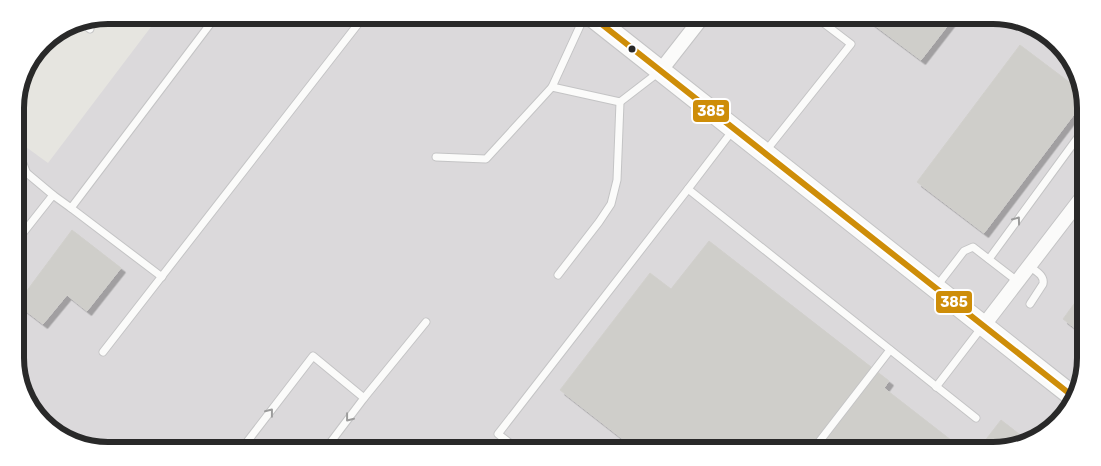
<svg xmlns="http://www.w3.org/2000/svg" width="1101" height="466" font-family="Rubik,sans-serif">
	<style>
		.industrial { fill: #dbd9db }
		.building { fill: #cfceca; stroke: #d1d0cc; filter: url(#shadow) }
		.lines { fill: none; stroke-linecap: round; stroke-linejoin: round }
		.service-casing { stroke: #c4c4c5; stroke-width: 9 }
		.minor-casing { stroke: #c4c4c5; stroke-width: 16 }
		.secondary-casing { stroke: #c4c4c5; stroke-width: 22 }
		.service { stroke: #fbfbfa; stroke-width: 7 }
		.minor { stroke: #fbfbfa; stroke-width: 14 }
		.secondary { stroke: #fbfbfa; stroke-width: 20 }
		.bus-1-casing { stroke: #fff; stroke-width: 10 }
		.bus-1 { stroke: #ce8d08; stroke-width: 6 }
		.oneway { stroke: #9c9c9c }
		.bus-dot { fill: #292929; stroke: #fff; stroke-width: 2 }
		.rim { fill: none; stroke: #292929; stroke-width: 6 }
		.line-badge { stroke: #fff; stroke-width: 2 }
		.badge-label { font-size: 14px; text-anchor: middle; font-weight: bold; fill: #fff }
	</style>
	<defs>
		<filter id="shadow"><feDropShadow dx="4.5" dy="4.5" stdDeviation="0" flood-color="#0004"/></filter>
	</defs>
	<rect width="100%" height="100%" fill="#e6e5e0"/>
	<path class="industrial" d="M160,15H994L1029,22L1067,51L1085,95L1079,394L1045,435L999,451H107L72,444L34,415L17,376L15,139L48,163Z"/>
	<g class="building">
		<path d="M861,15H945L952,20L921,60Z"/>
		<path d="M1020,45L1085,94V100L984,233L917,182Z"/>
		<path d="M72,230L121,268L87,311L67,295L43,324L17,304Z"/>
		<path d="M709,241L889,381L884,388L965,451H638L560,390L650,273L671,289Z"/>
		<path d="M1081,289L1080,332L1063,319L1079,297L1076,295Z"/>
		<path d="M1001,420L1028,441L999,451H977Z"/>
	</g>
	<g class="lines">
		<g class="service-casing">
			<g id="service">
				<path d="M585,15L552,87L620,102L659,72"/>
				<path d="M689,15L698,22"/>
				<path d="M84,24L90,29"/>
				<path d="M765,152L851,44L813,15"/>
				<path d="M436,157L486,159L552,87"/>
				<path d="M16,164L53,195"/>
				<path d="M16,172L27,174L18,151"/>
				<path d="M688,189L976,418"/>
				<path d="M71,208L162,277"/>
				<path d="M16,227L23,233L53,195L71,208L217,15"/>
				<path d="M989,259L1084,129"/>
				<path d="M1029,266C1035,271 1045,275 1043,284L1030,304"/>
				<path d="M558,275L599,222L611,204L617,180L620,102"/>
				<path d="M937,286L964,251L973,247L1017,281"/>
				<path d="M103,352L365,15"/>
				<path d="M936,387L982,327"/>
				<path d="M364,398L426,322"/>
				<path d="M240,451L313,356L364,398L324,451"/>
				<path d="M520,451L498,434L688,189L733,130"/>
				<path d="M812,451L890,350"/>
			</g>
		</g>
		<g class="minor-casing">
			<g id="minor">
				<path d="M661,70L704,15"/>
				<path d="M984,325L1083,196"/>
			</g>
		</g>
		<g class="secondary-casing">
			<path id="secondary" d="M590,15L1075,398"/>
		</g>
		<use href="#service" class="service"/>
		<use href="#minor" class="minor"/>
		<use href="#secondary" class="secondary"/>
		<g class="bus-1-casing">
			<path id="bus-1" d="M590,15L1075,398"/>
		</g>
		<use href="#bus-1" class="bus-1"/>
	</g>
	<defs><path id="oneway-chevron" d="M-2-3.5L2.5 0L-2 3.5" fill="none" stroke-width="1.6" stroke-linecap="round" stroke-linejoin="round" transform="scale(1.25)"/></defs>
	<g class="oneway">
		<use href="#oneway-chevron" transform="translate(1017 220) rotate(-54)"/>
		<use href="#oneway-chevron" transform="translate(270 412) rotate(-52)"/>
		<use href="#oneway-chevron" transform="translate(349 418) rotate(128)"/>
	</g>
	<circle class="bus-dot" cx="632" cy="49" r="4.5"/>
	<path d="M0 0H1101V466H0ZM108 24H993A84 84 0 0 1 1077 108V358A84 84 0 0 1 993 442H108A84 84 0 0 1 24 358V108A84 84 0 0 1 108 24Z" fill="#fff" fill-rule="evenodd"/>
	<path class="rim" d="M108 24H993A84 84 0 0 1 1077 108V358A84 84 0 0 1 993 442H108A84 84 0 0 1 24 358V108A84 84 0 0 1 108 24Z"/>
	<g class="line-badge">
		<rect x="692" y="99" width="38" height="24" rx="5" fill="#ce8d08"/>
		<rect x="935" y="290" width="38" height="24" rx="5" fill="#ce8d08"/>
	</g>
	<g class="badge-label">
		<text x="711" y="116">385</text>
		<text x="954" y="307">385</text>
	</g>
</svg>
